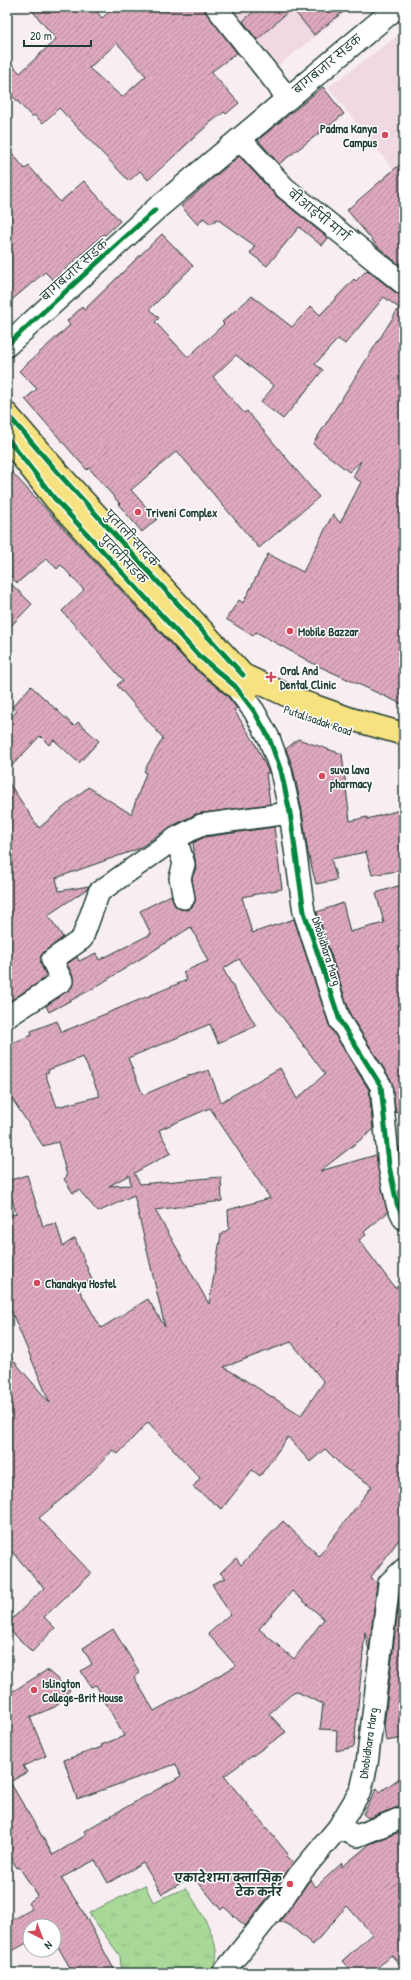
<svg xmlns="http://www.w3.org/2000/svg" width="411" height="1980" font-family="'Patrick Hand','Playpen Sans Deva',sans-serif">
	<style>
		.built { fill: #f0d9e3 }
		.grass { fill: url(#grass-tufts); stroke: #648b66 }
		.building { fill: url(#building-hatch); stroke: #1f3d34; fill-rule: evenodd }
		.lines { fill: none; stroke-linecap: round; stroke-linejoin: round }
		.street-casing { stroke: #1f3d34; stroke-width: 24 }
		.secondary-casing { stroke: #1f3d34; stroke-width: 25 }
		.primary-casing { stroke: #1f3d34; stroke-width: 25 }
		.street { stroke: #fff; stroke-width: 21 }
		.secondary { stroke: #fff; stroke-width: 22 }
		.primary { stroke: #f7e281; stroke-width: 22 }
		.cycleway-casing { stroke: #fff; stroke-width: 8 }
		.cycleway { stroke: #00873e; stroke-width: 5 }
		.poi-dot { fill: #d1495b; stroke: #fff; stroke-width: 1.5 }
		.labels { text-anchor: middle; dominant-baseline: central; stroke-width: 3; stroke-linejoin: round; paint-order: stroke }
		.street-label { font-size: 12px; fill: #1f3d34; stroke: #fff }
		.poi-label { font-size: 12px; font-weight: bold; fill: #1f3d34; stroke: #fff; text-anchor: start }
	</style>
	<defs>
		<pattern id="grass-tufts" width="24" height="20" patternUnits="userSpaceOnUse"><rect width="24" height="20" fill="#a9d999"/><path d="M3 7l-1-3M5 7V3M7 7l1-3M15 17l-1-3M17 17v-4M19 17l1-3" fill="none" stroke="#91bb84"/></pattern>
		<pattern id="building-hatch" width="6" height="6" patternUnits="userSpaceOnUse"><rect width="6" height="6" fill="#dea8bf"/><path d="M-1 1l2-2M0 6l6-6M5 7l2-2" fill="none" stroke="#b38a9c"/></pattern>
	</defs>
	<rect width="100%" height="100%" fill="#f8eef2"/>
	<filter id="ink" filterUnits="userSpaceOnUse"><feTurbulence type="fractalNoise" baseFrequency=".025" numOctaves="2"/><feDisplacementMap in="SourceGraphic" scale="8" xChannelSelector="R" yChannelSelector="G"/><feConvolveMatrix kernelMatrix="1 2 1 2 8 2 1 2 1" color-interpolation-filters="sRGB"/></filter>
	<g filter="url(#ink)">
		<g class="built">
			<path d="M223,7H352L272,71Z"/>
			<path d="M404,31V183L328,87Z"/>
		</g>
		<path class="grass" d="M145,1885L153,1902L186,1888C198,1907 230,1953 210,1973H125L121,1966L120,1956L89,1913Z"/>
		<g class="building">
			<path d="M29,7H93L102,18L115,7H202L237,53L211,72L239,103L226,114L224,112L211,122L148,180L140,171L129,181L59,108L43,123L34,115L32,117L7,90V59L20,73L56,39ZM117,43L146,76L122,97L89,68Z"/>
			<path d="M259,7H349L314,35L292,8L257,40L243,21Z"/>
			<path d="M323,87L344,114L279,164L258,140Z"/>
			<path d="M7,147L25,169L29,166L60,202L84,181L120,221L105,235L104,234L53,280L45,272L7,304Z"/>
			<path d="M239,156L277,197L328,238L322,246L299,227L267,266L250,253L255,246L217,219L211,224L203,218L198,225L181,206Z"/>
			<path d="M404,161V269L377,246L347,210Z"/>
			<path d="M162,234L193,266L150,309L159,318L155,322L188,357L224,324L222,322L252,296L292,327L311,306L320,315L354,279L356,281L367,270L396,293L404,296V705L314,664L256,632L253,636L226,619L239,600L243,603L268,554L303,572L333,514L340,523L361,482L353,477L361,461L349,472L313,444L399,308L384,297L345,344L338,339L315,364L323,370L283,419L261,402L274,386L236,355L213,377L244,413L247,411L319,497L259,548L177,451L131,490L157,519L142,532L119,505L120,504L89,468L87,470L25,399L37,389L19,371L70,325L67,321L82,307L84,310Z"/>
			<path d="M7,467L189,664L227,696L235,706L237,708L234,710L255,743L269,773H266L270,804L196,814L170,827L138,849L56,878L59,891L89,886L87,889L48,915L63,937L41,955V965L47,977L7,1003V780L39,828L88,787L131,814L146,773L144,771L163,738L117,685L123,680L62,611L84,590L61,565L57,569L47,558L17,583L7,572Z"/>
			<path d="M7,580L32,604L7,630Z"/>
			<path d="M31,686L74,726L78,722L99,741L79,763L54,740L49,745L40,736L7,771V722L17,711L12,707Z"/>
			<path d="M298,739L342,754L350,821L367,817V819L404,809V870L372,875L366,852L331,859L337,880L316,884L308,853L302,811L293,768L286,749Z"/>
			<path d="M274,827L282,889L242,897L252,933L294,919L329,1025L369,1090L373,1130L320,1171L376,1155L388,1212L364,1232L366,1235L359,1240L395,1288L404,1283V1533L371,1577L377,1583L369,1651L365,1632L354,1747L336,1751L337,1730L320,1729L323,1704L295,1691L269,1714L286,1732L224,1776L288,1854L286,1856L293,1863L274,1890L245,1926L224,1907L221,1910L193,1876L162,1894L143,1863L108,1883L95,1860L61,1878L82,1910L116,1973H73L57,1945L54,1947V1926H30V1941L7,1954V1923L32,1909L28,1903L38,1896L19,1867L17,1868L7,1851V1695L47,1670L70,1690L55,1707L30,1717L46,1756L23,1766L27,1772L10,1782L53,1855L86,1835L84,1831L181,1776L176,1764L77,1799L64,1760L102,1747L101,1745L124,1736L96,1685L91,1687L81,1671L92,1664L83,1648L113,1629L140,1673L134,1677L154,1711L236,1666L208,1634L230,1614L212,1584L226,1578L220,1573L236,1558L241,1565L283,1521L319,1556L372,1486L343,1467L325,1449L310,1462L288,1437L260,1476L252,1470L222,1509L193,1487L200,1478L148,1422L118,1454L113,1450L86,1478L39,1518L91,1573L44,1617L55,1628L32,1652L7,1627V1624L44,1588L7,1546V1353L50,1403L7,1301V1216L16,1214L7,1181L27,1175L43,1226L56,1223L63,1246L75,1238L92,1280L77,1286L101,1328L148,1299L165,1327L134,1195L98,1212L79,1190L73,1193L64,1179L67,1176L58,1142L43,1146L7,1091V1045L32,1035L31,1031L57,1021L62,1032L187,980L183,972L208,961L191,927L94,988L49,1012L46,1006L72,987L73,976L67,964L77,957L79,961L96,953L99,960L151,934L140,911L171,895L175,906L180,909L187,910L192,907L195,901L192,878L196,868L193,843L205,837ZM239,959L325,1074L297,1099L280,1068L221,1102L209,1070L190,1076V1075L143,1095L128,1058L210,1024L218,1043L256,1026L223,969ZM83,1057L100,1096L57,1107L45,1073L49,1072L48,1070ZM210,1108L270,1198L228,1210L229,1229L221,1234L209,1304L155,1210L222,1201L221,1177L140,1184L134,1173L171,1153L159,1130ZM129,1175L131,1185L109,1186ZM291,1342L324,1382L301,1415L224,1367ZM292,1591L324,1619L294,1659L259,1629Z"/>
			<path d="M404,884V1107L396,1113L391,1080L351,1016L317,912L343,903L350,932L384,923L376,893Z"/>
			<path d="M404,1147V1179L399,1148Z"/>
			<path d="M404,1594V1738L386,1741L384,1727L399,1599Z"/>
			<path d="M404,1775V1805L368,1818L363,1814L377,1788L380,1792Z"/>
			<path d="M404,1830V1969L391,1955L372,1973H353L342,1961L372,1934L347,1906L313,1945L292,1927L280,1921L310,1880L316,1887L342,1863V1867L370,1844Z"/>
		</g>
		<g class="lines">
			<g class="street-casing">
				<g id="street">
					<path d="M216,7L287,97"/>
					<path d="M240,139L285,188L404,284"/>
					<path d="M235,686L254,711L269,738L281,771L290,813L304,912L340,1021L381,1086L389,1166L397,1204L404,1219"/>
					<path d="M176,838L184,864L180,878L184,898"/>
					<path d="M7,1017L62,981L52,960L82,939L99,892L176,838L201,825L290,813"/>
					<path d="M338,1828L357,1836L404,1817"/>
					<path d="M223,1973L284,1897L298,1876L338,1828L361,1790L367,1764L389,1583L404,1569"/>
				</g>
			</g>
			<g class="secondary-casing">
				<path id="secondary" d="M7,345L155,210L397,7"/>
			</g>
			<g class="primary-casing">
				<g id="primary">
					<path d="M7,414L60,475L243,675L295,699L351,719L404,734"/>
					<path d="M7,438L55,499L198,655L235,686L247,692"/>
				</g>
			</g>
			<use href="#street" class="street"/>
			<use href="#secondary" class="secondary"/>
			<use href="#primary" class="primary"/>
			<g class="cycleway-casing">
				<g id="cycleway">
					<path d="M7,345L155,210"/>
					<path d="M7,414L60,475L243,675"/>
					<path d="M7,438L55,499L198,655L235,686L254,711L269,738L281,771L290,813L304,912L340,1021L381,1086L389,1166L397,1204L404,1219"/>
				</g>
			</g>
			<use href="#cycleway" class="cycleway"/>
		</g>
	</g>
	<g class="poi-dot">
		<circle cx="385" cy="135" r="4"/>
		<circle cx="138" cy="512" r="4"/>
		<circle cx="290" cy="631" r="4"/>
		<path d="M269 671h4v4h4v4h-4v4h-4v-4h-4v-4h4z"/>
		<circle cx="322" cy="776" r="4"/>
		<circle cx="37" cy="1283" r="4"/>
		<circle cx="34" cy="1690" r="4"/>
		<circle cx="290" cy="1884" r="4"/>
	</g>
	<g class="labels">
		<g class="street-label">
			<text transform="translate(327 64) rotate(-40)">बागबजार सडक</text>
			<text transform="translate(319 215) rotate(39)">वीआईपी मार्ग</text>
			<text transform="translate(74 270) rotate(-42)">बागबजार सडक</text>
			<text transform="translate(132 538) rotate(47)">पुताली सादक</text>
			<text transform="translate(124 559) rotate(47)">पुतलीसडक</text>
			<text transform="translate(318 720) rotate(19)">Putalisadak Road</text>
			<text transform="translate(327 951) rotate(72)">Dhobidhara Marg</text>
			<text transform="translate(368 1743) rotate(-82)">Dhobidhara Marg</text>
		</g>
		<g class="poi-label">
			<text x="377" y="128" text-anchor="end">Padma Kanya<tspan x="377" dy="14">Campus</tspan></text>
			<text x="146" y="512">Triveni Complex</text>
			<text x="298" y="631">Mobile Bazzar</text>
			<text x="280" y="670">Oral And<tspan x="280" dy="14">Dental Clinic</tspan></text>
			<text x="330" y="769">suva lava<tspan x="330" dy="14">pharmacy</tspan></text>
			<text x="45" y="1283">Chanakya Hostel</text>
			<text x="42" y="1683">Islington<tspan x="42" dy="14">College-Brit House</tspan></text>
			<text x="282" y="1877" text-anchor="end">एकादेशमा क्लासिक<tspan x="282" dy="14">टेक कर्नर</tspan></text>
		</g>
	</g>
	<rect width="411" height="1980" fill="none" stroke="#fff" stroke-width="24"/>
	<rect x="12" y="12" width="387" height="1956" fill="none" stroke="#1f3d34" stroke-width="1.5" filter="url(#ink)"/>
	<g transform="translate(42 1938) rotate(138)"><circle r="19" fill="#ffffff" stroke="#a5b1ae"/>
	<path d="M0-3L7 15L0 10L-7 15Z" fill="#d1495b"/>
	<text y="-6" font-size="11" font-weight="bold" text-anchor="middle" fill="#1f3d34">N</text>
	</g>
	<path d="M24 40v6h67v-6" fill="none" stroke="#1f3d34" stroke-width="2"/>
	<text x="30" y="40" font-size="12" fill="#1f3d34" stroke="#ffffff" stroke-width="3" paint-order="stroke">20 m</text>
</svg>
